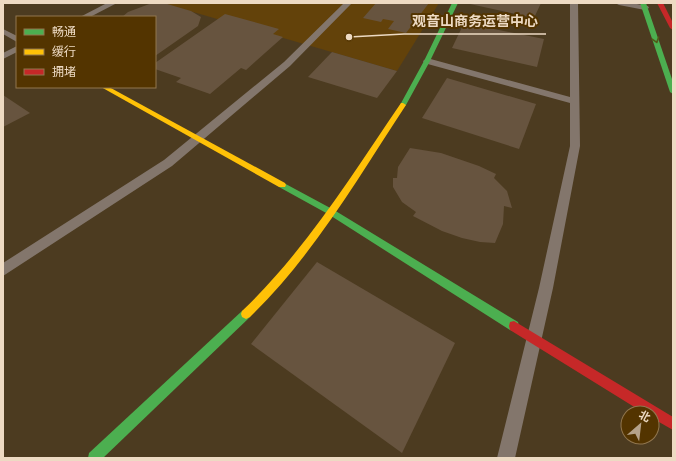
<svg xmlns="http://www.w3.org/2000/svg" width="676" height="461" font-family="Cabin,'Noto Sans SC',sans-serif">
	<style>
		.built { fill: #63420a }
		.building { fill: #67543f }
		.lines { fill: none; stroke-linecap: round; stroke-linejoin: round }
		.street { fill: #83766c; fill-rule: evenodd }
		.fast { fill: #4caf50; fill-rule: evenodd }
		.slow { fill: #ffc107; fill-rule: evenodd }
		.jam { fill: #c62828; fill-rule: evenodd }
		.oneway { stroke: #515918 }
		.leader { fill: none; stroke: #eddac3; stroke-width: 1.5 }
		.callout-dot { fill: #eddac3; stroke: #533400; stroke-width: 1.5 }
		.callout-label { font-size: 14px; text-anchor: middle; font-weight: bold; fill: #eddac3; stroke: #533400; stroke-width: 4; stroke-linejoin: round; paint-order: stroke }
	</style>
	<rect width="100%" height="100%" fill="#4c3b20"/>
	<path class="built" d="M162,3H439L397,71Z"/>
	<g class="building">
		<path d="M152,3H164L174,6L191,11L201,17L198,26L155,56V17H122L128,12Z"/>
		<path d="M376,3H429L406,33L388,29L394,21L383,19L381,22L363,18Z"/>
		<path d="M470,3H541L534,18L470,4Z"/>
		<path d="M225,14L279,29L273,34L283,37L246,70L241,68L210,94L176,82L181,78L155,69V63Z"/>
		<path d="M464,23L544,39L537,67L452,48Z"/>
		<path d="M332,52L397,71L377,98L308,77Z"/>
		<path d="M447,78L536,104L519,149L422,118Z"/>
		<path d="M3,95L30,113L3,127Z"/>
		<path d="M410,148L441,153L479,166L496,174L494,178L507,191L512,208L504,206L503,224L495,243L480,242L462,238L442,231L413,216L416,212L402,202L393,187V178H397L398,167Z"/>
		<path d="M317,262L455,343L402,453L251,344Z"/>
	</g>
	<g class="lines">
		<g class="street">
			<path d="M107,3H117L90,17H80Z"/>
			<path d="M344,3H352L290,66L172,166L3,276V263L164,160L284,62Z"/>
			<path d="M570,3H578L580,146L553,288L515,458H497L539,288L570,146V103L424,63L423,61L427,58L570,97Z"/>
			<path d="M615,3H631L648,6L649,8L645,10L619,5Z"/>
			<path d="M3,29L17,36V42L3,34Z"/>
			<path d="M17,46V52L3,59V53Z"/>
		</g>
		<g class="fast">
			<path d="M452,3H458L430,61L406,105L403,107H401L400,105L424,61Z"/>
			<path d="M640,3H646L673,82V94L670,92Z"/>
			<path d="M282,182L334,210L518,322L519,326L518,330L514,331L510,330L328,214L279,187L278,185Z"/>
			<path d="M246,309L250,311L251,314L250,317L103,458H88L89,453L242,311Z"/>
		</g>
		<g class="slow">
			<path d="M101,87H109L285,183L286,185L285,187H279Z"/>
			<path d="M401,103H403L406,105C358,178 313,256 250,317L246,319L242,317L241,314L242,311C305,251 352,175 401,103Z"/>
		</g>
		<g class="jam">
			<path d="M657,3H663L673,23V30L670,28Z"/>
			<path d="M514,321L673,417V430L652,418V413H644L510,330L509,326L510,322Z"/>
		</g>
	</g>
	<defs><path id="oneway-chevron" d="M-2-3.5L2.5 0L-2 3.5" fill="none" stroke-width="1.6" stroke-linecap="round" stroke-linejoin="round"/></defs>
	<use class="oneway" href="#oneway-chevron" transform="translate(656 40) rotate(72)"/>
	<path class="leader" d="M349 37L404 34H546"/>
	<circle class="callout-dot" cx="349" cy="37" r="4"/>
	<g class="callout-label">
		<text x="475" y="26">观音山商务运营中心</text>
	</g>
	<rect width="676" height="461" fill="none" stroke="#eddac3" stroke-width="8"/>
	<rect x="16" y="16" width="140" height="72" fill="#533400" stroke="#91764e"/>
	<rect x="24" y="29" width="20" height="6" fill="#4caf50" stroke="#91764e"/>
	<text x="52" y="36" font-size="12" fill="#eddac3">畅通</text>
	<rect x="24" y="49" width="20" height="6" fill="#ffc107" stroke="#91764e"/>
	<text x="52" y="56" font-size="12" fill="#eddac3">缓行</text>
	<rect x="24" y="69" width="20" height="6" fill="#c62828" stroke="#91764e"/>
	<text x="52" y="76" font-size="12" fill="#eddac3">拥堵</text>
	<g transform="translate(640 425) rotate(28)"><circle r="19" fill="#533400" stroke="#91764e"/>
	<path d="M0-3L7 15L0 10L-7 15Z" fill="#b5a28a"/>
	<text y="-6" font-size="11" font-weight="bold" text-anchor="middle" fill="#eddac3">北</text>
	</g>
</svg>
